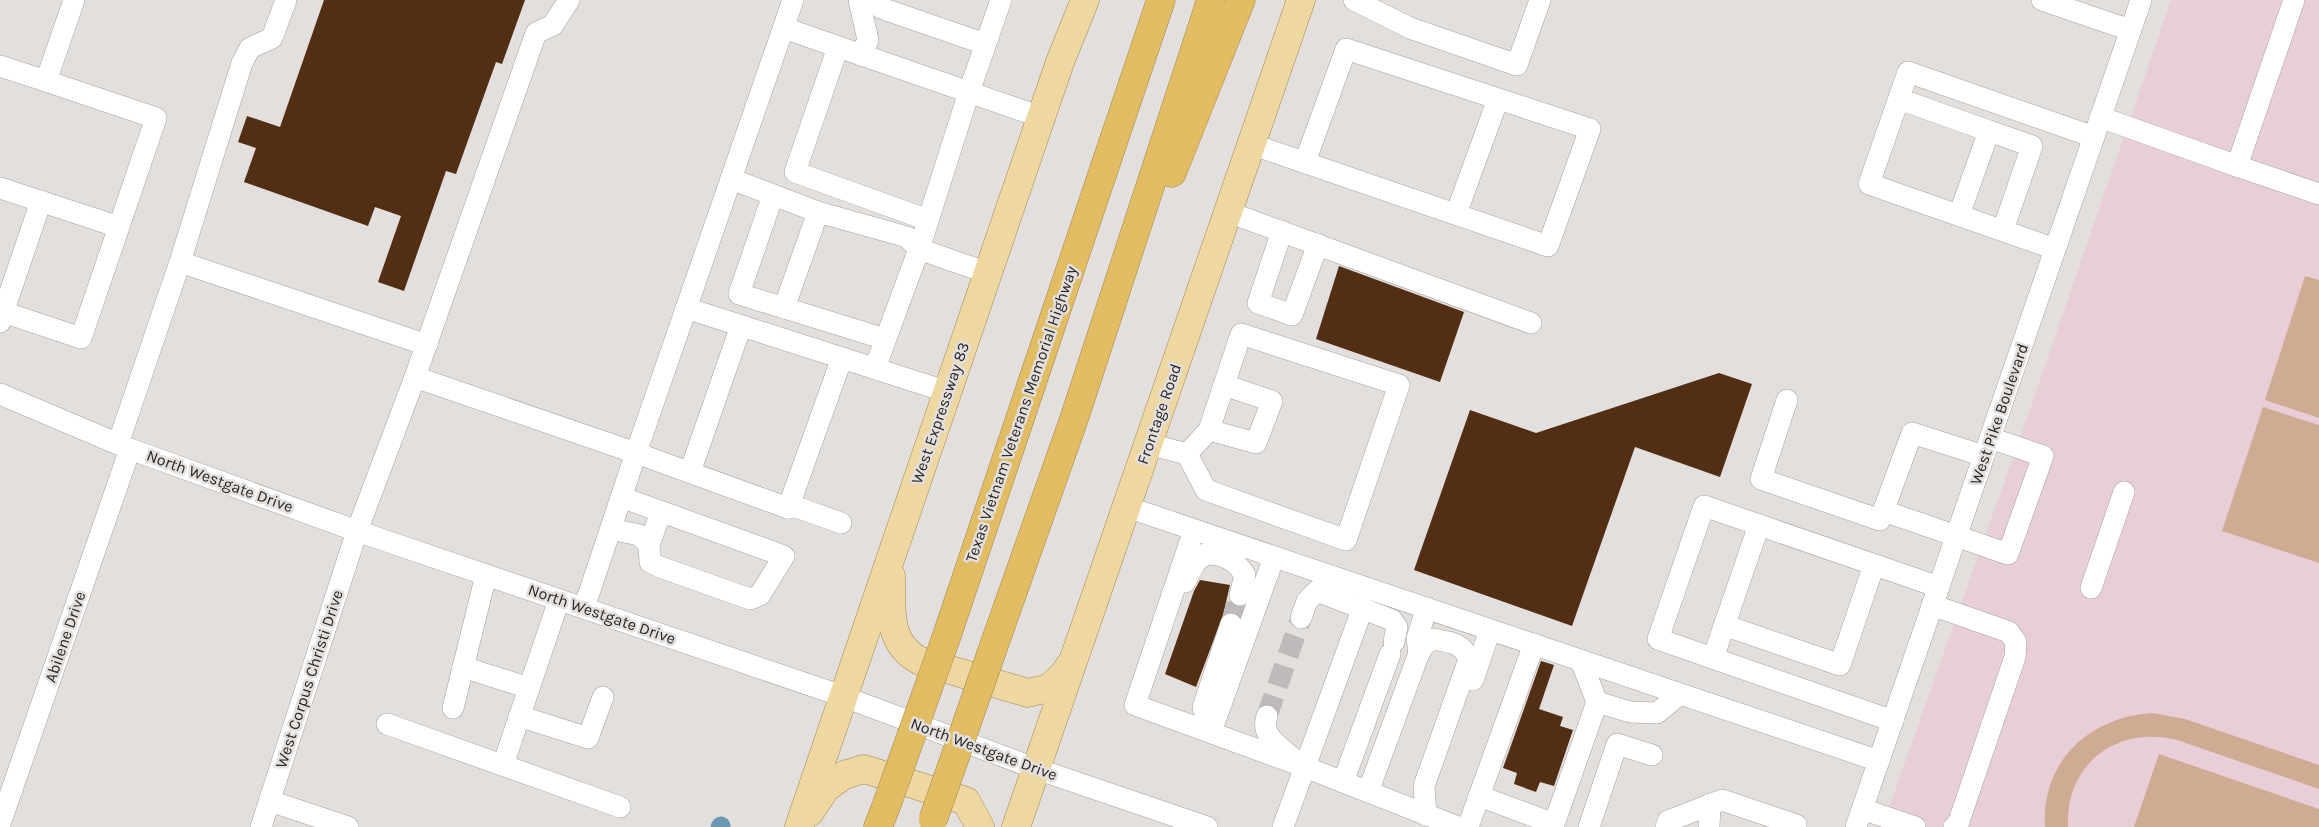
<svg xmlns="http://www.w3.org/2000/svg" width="2319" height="827" font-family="Karla,sans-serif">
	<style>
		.education { fill: #e7ced7 }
		.green { fill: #d0ab94 }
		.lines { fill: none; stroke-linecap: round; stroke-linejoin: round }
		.canal { stroke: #6999b4; stroke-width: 19 }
		.building { fill: #522e15 }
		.minor-tunnel { stroke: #bdbab9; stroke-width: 21; stroke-dasharray: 21 11; stroke-linecap: butt }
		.minor-casing { stroke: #a4a19f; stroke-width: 22 }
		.major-casing { stroke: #a1884e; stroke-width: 29 }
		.highway-casing { stroke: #a1884e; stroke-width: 29 }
		.minor { stroke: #fff; stroke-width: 21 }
		.major { stroke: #eed7a1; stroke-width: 28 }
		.highway { stroke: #e2bc63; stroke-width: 28 }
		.highway-bridge-casing { stroke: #a1884e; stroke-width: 29; stroke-linecap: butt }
		.highway-bridge { stroke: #e2bc63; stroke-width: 28 }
		.labels { text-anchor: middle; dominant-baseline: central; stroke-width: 5; stroke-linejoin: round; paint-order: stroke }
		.street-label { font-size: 16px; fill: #292827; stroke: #e2dfdd }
	</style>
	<rect width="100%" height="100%" fill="#e2dfdd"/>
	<path class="education" d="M2171,0H2319V827H1882L2027,418Z"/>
	<g class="green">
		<path d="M2305,276L2319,280V418L2265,400Z"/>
		<path d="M2263,407L2319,425V563L2222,531Z"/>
		<path d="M2152,713L2185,719L2319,765V789L2177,740C2117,725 2065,764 2068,827H2045C2041,762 2089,717 2152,713Z"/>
		<path d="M2159,754L2319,809V827H2134Z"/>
	</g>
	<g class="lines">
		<path class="canal" d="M720,827L721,826"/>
	</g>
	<g class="building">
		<path d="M324,0H525L502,64L496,62L456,174L446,171L404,291L378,282L401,216L375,207L368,226L244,182L256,148L238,142L247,116L280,127Z"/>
		<path d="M1339,266L1464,312L1440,382L1316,339Z"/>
		<path d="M1719,373L1752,384L1720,477L1635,447L1572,626L1414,570L1470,410L1536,433Z"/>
		<path d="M1200,580L1230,585L1223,615L1196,687L1165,674L1194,591Z"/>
		<path d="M1541,661L1554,665L1539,709L1563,717L1560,726L1573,730L1554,786L1540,782L1536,792L1514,784L1517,773L1503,768Z"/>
	</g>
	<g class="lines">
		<g class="minor-tunnel">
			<path d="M1231,624L1240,595"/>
			<path d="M1267,716L1301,618"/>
		</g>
		<g class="minor-casing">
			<g id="minor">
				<path d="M793,0L636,453L788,508H799L841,523"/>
				<path d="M859,0L868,40L861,55"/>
				<path d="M878,0L881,8L985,44"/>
				<path d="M1354,0L1410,28L1517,65L1540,0"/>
				<path d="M2042,0L2130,30"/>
				<path d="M784,28L1041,117"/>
				<path d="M838,47L795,172L928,220"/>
				<path d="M0,66L46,81L74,0"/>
				<path d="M1899,99L1989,131L1959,215"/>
				<path d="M2100,117L2237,166L2294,0"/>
				<path d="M1989,131L2032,146L2003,230"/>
				<path d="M1251,144C1350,178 1449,212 1548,246L1590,129L1346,49L1305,162"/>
				<path d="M2237,166L2319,194"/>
				<path d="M731,179L818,212L907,237L919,249L969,92L1001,0"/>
				<path d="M0,188L119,227"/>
				<path d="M773,195L739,294L885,339"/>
				<path d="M1228,212L1531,323"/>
				<path d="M1456,214L1498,99"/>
				<path d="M1282,231L1258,303L1292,315L1318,244"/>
				<path d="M2055,249L1869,184L1908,72L2094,137"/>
				<path d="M180,262L427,345"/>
				<path d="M686,308L948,392"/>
				<path d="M784,308L818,212"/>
				<path d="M0,311L81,338L156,118L46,81"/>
				<path d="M0,322L41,201"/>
				<path d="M875,368L919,249L988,273"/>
				<path d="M415,377L536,33L553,25L569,0"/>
				<path d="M0,394L130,449L357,531L842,696L1037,769L1207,827"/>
				<path d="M1787,400L1761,479L1880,520L1912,433L1984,456"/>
				<path d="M1209,430L1256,443L1272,401L1224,385"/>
				<path d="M118,444L180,262L242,63L250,48L272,38L286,0"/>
				<path d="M1148,444L1187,454L1206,490L1346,540L1399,385L1241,334L1209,430L1187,454"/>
				<path d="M690,472L741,326"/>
				<path d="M621,497L784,556L760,595L750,599L660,567L650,562L649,545L661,512"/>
				<path d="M1127,507L1879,761"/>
				<path d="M788,508L842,358"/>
				<path d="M1884,511L2008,554L2043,456L1990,438"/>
				<path d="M611,529L639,535L649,545"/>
				<path d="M1194,530L1135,705L1305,767L1458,827"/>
				<path d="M1185,582L1195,563L1205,554C1222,553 1236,560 1245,575L1240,595"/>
				<path d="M2091,588L2124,492"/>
				<path d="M1932,605L2009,632L2016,642L2015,657L1958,824L1954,827"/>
				<path d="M1301,618L1307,601L1317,591L1392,620L1397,627L1394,642"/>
				<path d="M1724,625L1840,665L1874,565"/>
				<path d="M1419,654L1417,638L1427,608"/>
				<path d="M1713,658L1759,525"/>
				<path d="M463,667L529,688"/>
				<path d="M1473,680L1490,630"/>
				<path d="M1597,702L1630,712L1657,713L1680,694"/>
				<path d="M453,708L486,575"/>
				<path d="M519,716L588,738L603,697"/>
				<path d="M1267,716C1260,736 1279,746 1293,758"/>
				<path d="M1893,721L1658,639L1704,506L1939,587"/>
				<path d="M387,724L620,807"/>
				<path d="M1211,732L1274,557"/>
				<path d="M1211,732L1203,707L1231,624"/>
				<path d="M503,765L559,600"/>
				<path d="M1343,782L1390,654"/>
				<path d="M1368,792L1419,653L1425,644L1433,639C1450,642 1462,643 1469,659L1424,786L1426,815"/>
				<path d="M1479,796L1544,820L1545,827"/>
				<path d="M270,801L348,827"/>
				<path d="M1862,809L1915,827"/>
				<path d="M0,824L130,449"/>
				<path d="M261,827L357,531L415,377L636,453L584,608"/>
				<path d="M1283,827L1363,607"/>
				<path d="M1468,827L1534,644"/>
				<path d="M1553,827L1597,702L1581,661"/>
				<path d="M1589,827L1617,744L1652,755"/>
				<path d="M1666,827L1668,821L1722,800L1796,825V827"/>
				<path d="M1709,827L1710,804"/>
				<path d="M1856,827L2141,0"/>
			</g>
		</g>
		<g class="major-casing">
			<g id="major">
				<path d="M891,576C892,609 886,643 920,661L1028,693L1049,688L1065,673L1070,665"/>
				<path d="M810,812L826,788L844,775L864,769L966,801L980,827"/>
				<path d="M799,827L1060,62L1085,0"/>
				<path d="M1016,827L1301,0"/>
			</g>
		</g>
		<g class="highway-casing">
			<g id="highway">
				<path d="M1172,173L1241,0"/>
				<path d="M946,638L1161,0"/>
				<path d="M992,651L1075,416L1211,0"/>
				<path d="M878,827L887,804"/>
			</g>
		</g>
		<use href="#minor" class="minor"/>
		<use href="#major" class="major"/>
		<use href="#highway" class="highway"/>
		<g class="highway-bridge-casing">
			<g id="highway-bridge">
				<path d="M887,804L946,638"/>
				<path d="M933,820L992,651"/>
			</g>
		</g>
		<use href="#highway-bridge" class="highway-bridge"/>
	</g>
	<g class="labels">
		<g class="street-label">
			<text transform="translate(940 413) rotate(-71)">West Expressway 83</text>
			<text transform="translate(1021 414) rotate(-71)">Texas Vietnam Veterans Memorial Highway</text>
			<text transform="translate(1159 414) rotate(-71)">Frontage Road</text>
			<text transform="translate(1999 414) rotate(-71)">West Pike Boulevard</text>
			<text transform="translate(220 481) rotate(20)">North Westgate Drive</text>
			<text transform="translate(602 614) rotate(19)">North Westgate Drive</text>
			<text transform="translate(65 637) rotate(-71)">Abilene Drive</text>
			<text transform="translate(309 679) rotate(-72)">West Corpus Christi Drive</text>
			<text transform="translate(984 749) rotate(20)">North Westgate Drive</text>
		</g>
	</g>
</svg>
